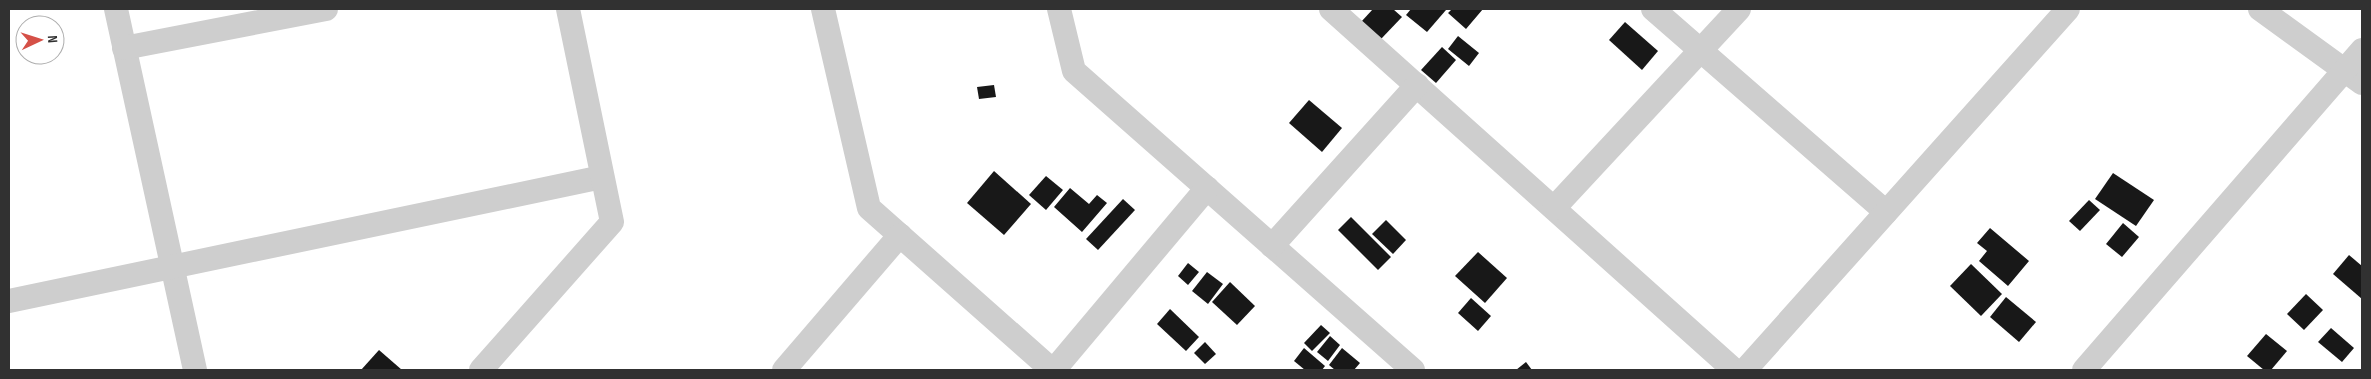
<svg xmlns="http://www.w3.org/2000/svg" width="2371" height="379" font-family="'Sofia Sans Condensed',sans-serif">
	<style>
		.building { fill: #181818 }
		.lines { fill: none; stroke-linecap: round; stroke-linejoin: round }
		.minor { stroke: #cecece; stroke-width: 24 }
	</style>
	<rect width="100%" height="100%" fill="#fff"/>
	<g class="building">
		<path d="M1373,9H1393L1402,17L1381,39L1361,22Z"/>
		<path d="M1411,9H1444L1446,10L1427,32L1406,15Z"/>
		<path d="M1449,9H1483L1466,29L1448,13L1451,10Z"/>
		<path d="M1625,22L1658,51L1642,70L1609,40Z"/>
		<path d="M1458,36L1479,53L1469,66L1448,49Z"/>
		<path d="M1442,47L1456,60L1436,83L1421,70Z"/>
		<path d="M994,85L996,97L979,99L977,87Z"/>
		<path d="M1309,100L1342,128L1322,152L1289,123Z"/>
		<path d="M994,171L1031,204L1004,235L967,203Z"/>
		<path d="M2113,173L2154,200L2136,226L2095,199Z"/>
		<path d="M1046,176L1063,190L1046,210L1029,195Z"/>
		<path d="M1070,188L1089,204L1097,195L1107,203L1082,232L1054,207Z"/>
		<path d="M1123,199L1135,210L1098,250L1086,239Z"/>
		<path d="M2089,200L2100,210L2080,231L2069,221Z"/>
		<path d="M1351,217L1391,257L1378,270L1338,230Z"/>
		<path d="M1386,220L1406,240L1393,254L1372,234Z"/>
		<path d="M2123,223L2139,237L2122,257L2106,244Z"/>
		<path d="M1990,228L2029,261L2008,286L1979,261L1987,251L1977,243Z"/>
		<path d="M1478,252L1507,278L1485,303L1455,276Z"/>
		<path d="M2349,255L2362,266V299L2333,274Z"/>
		<path d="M1188,263L1199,272L1188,285L1178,276Z"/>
		<path d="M1971,264L2002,294L1981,316L1950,286Z"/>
		<path d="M1207,272L1223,284L1208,304L1192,291Z"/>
		<path d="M1230,282L1255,306L1237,325L1212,302Z"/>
		<path d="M2306,294L2323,310L2304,330L2287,314Z"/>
		<path d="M2006,297L2036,322L2019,342L1990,317Z"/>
		<path d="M1471,298L1491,316L1478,331L1458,313Z"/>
		<path d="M1170,309L1199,337L1186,351L1157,324Z"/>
		<path d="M1321,325L1330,333L1312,351L1304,343Z"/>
		<path d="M2331,328L2354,348L2342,362L2318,342Z"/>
		<path d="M2266,334L2287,351L2271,370H2264L2247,356Z"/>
		<path d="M1330,336L1340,345L1328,361L1317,352Z"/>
		<path d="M1205,342L1216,354L1205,364L1194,353Z"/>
		<path d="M1304,348L1325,366L1322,370H1305L1294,361Z"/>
		<path d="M1342,348L1360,363L1354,370H1335L1329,365Z"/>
		<path d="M379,350L402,370H361Z"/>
		<path d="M1526,362L1532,370H1516Z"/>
	</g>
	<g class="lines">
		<g class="minor">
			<path d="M116,9L195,370"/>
			<path d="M823,9L869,208L1052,370"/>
			<path d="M1059,9L1074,71L1413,370"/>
			<path d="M1331,9L1734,370"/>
			<path d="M1653,9L1886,212"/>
			<path d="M2260,9L2362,83"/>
			<path d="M124,48L326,9"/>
			<path d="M1554,208L1739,9"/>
			<path d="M1272,246L1417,85"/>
			<path d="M9,301L602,177"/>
			<path d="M481,370L612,222L568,9"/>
			<path d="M784,370L900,235"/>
			<path d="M1054,370L1207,188"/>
			<path d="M1745,370L2068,9"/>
			<path d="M2084,370L2362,50"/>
		</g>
	</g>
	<rect width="2371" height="379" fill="none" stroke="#313131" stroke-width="20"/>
	<g transform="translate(40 40) rotate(86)"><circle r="24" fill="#ffffff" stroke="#adadad"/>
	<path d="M0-4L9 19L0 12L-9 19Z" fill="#d55047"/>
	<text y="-8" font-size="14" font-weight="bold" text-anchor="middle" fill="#313131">N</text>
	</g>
</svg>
